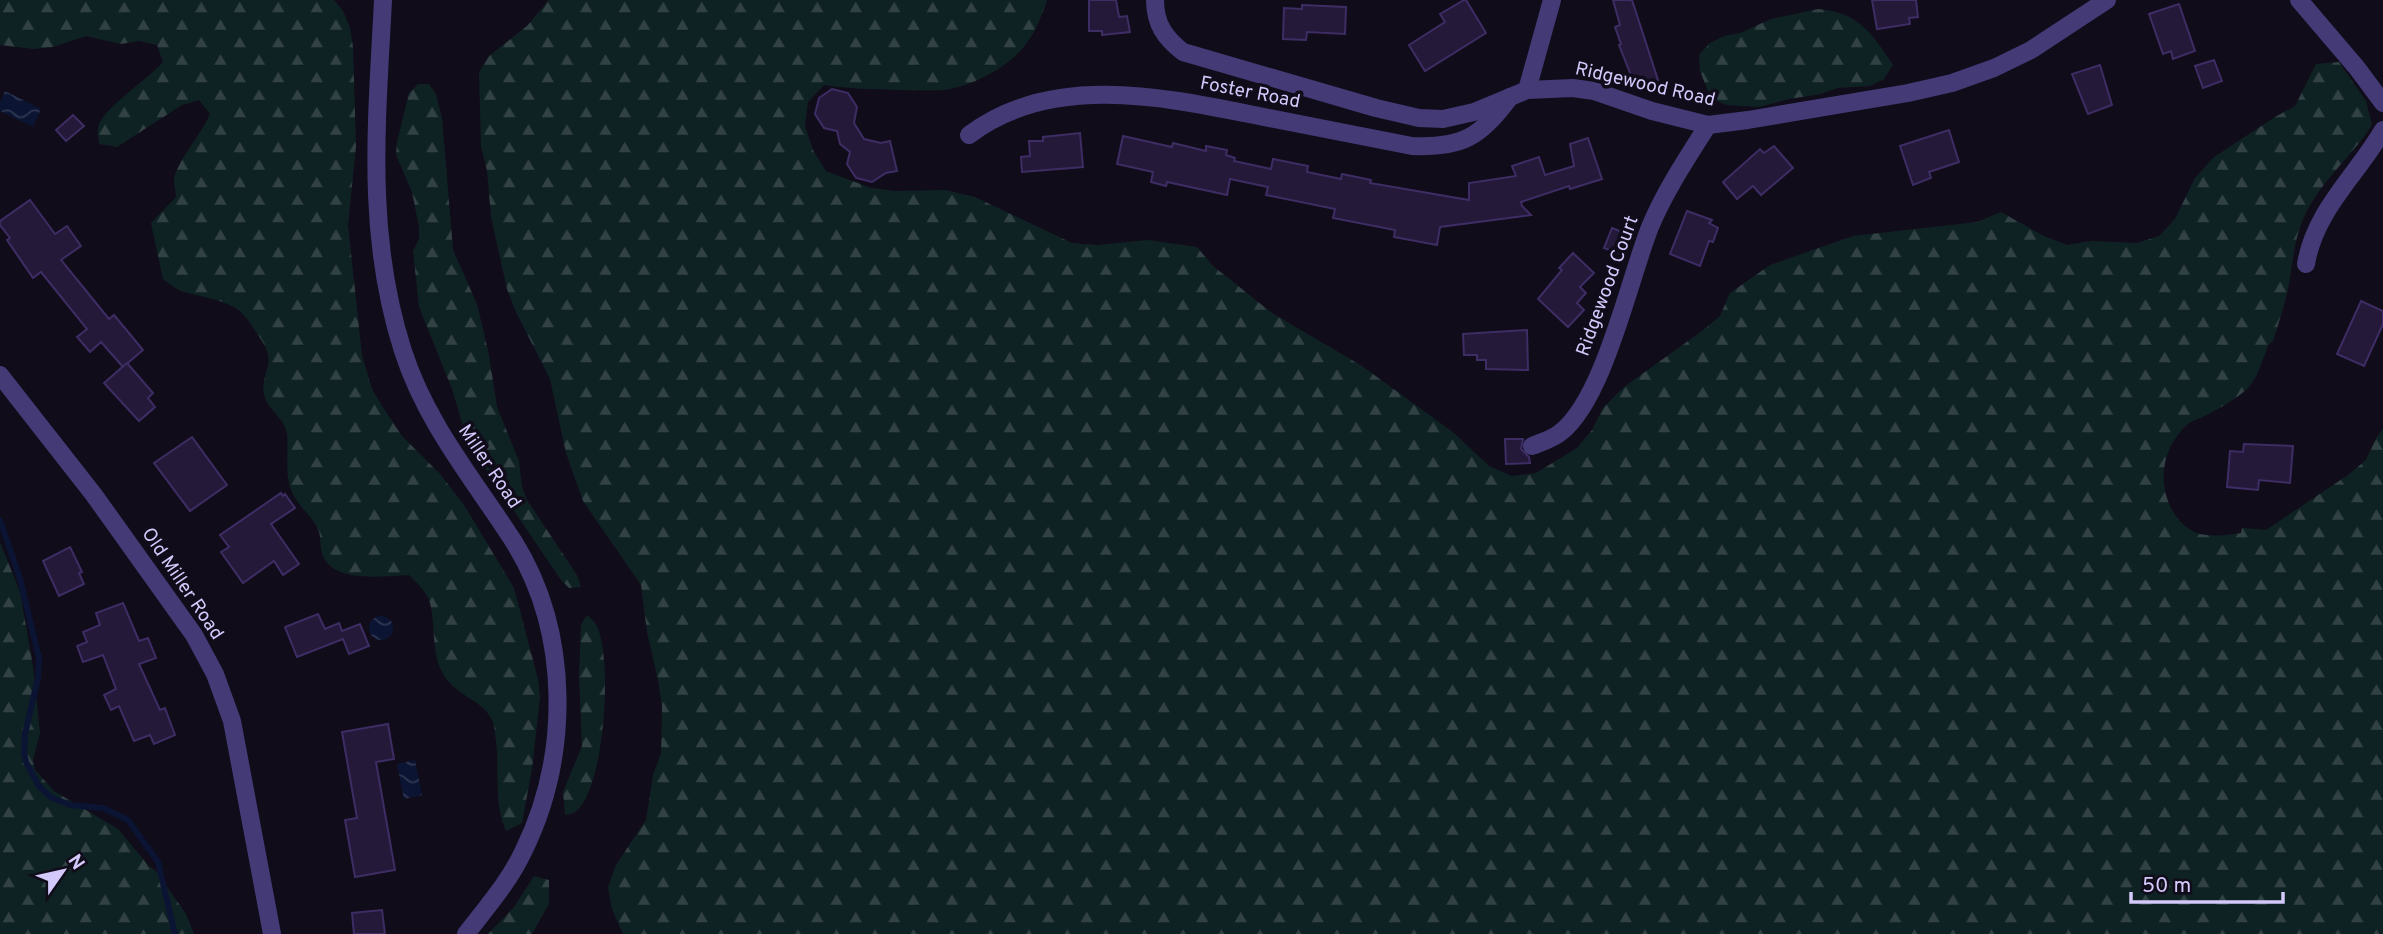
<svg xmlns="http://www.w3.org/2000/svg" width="2383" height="934" font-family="Overpass,sans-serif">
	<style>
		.forest { fill: url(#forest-firs) }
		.water { fill: url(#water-waves) }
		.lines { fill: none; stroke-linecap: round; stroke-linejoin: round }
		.stream { stroke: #0b1533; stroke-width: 6 }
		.building { fill: #241939; stroke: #3e2d64; stroke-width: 2 }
		.minor { stroke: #433a76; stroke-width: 18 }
		.labels { text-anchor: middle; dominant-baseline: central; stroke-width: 7; stroke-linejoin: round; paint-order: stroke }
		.street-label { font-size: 19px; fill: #d4c9fb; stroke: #100c1a }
	</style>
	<defs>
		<pattern id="forest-firs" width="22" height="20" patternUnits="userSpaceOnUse" patternTransform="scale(1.75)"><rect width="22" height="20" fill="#0f2223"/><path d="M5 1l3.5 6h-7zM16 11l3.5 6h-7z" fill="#314144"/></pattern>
		<pattern id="water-waves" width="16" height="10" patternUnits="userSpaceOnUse" patternTransform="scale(1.75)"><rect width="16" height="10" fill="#0b1533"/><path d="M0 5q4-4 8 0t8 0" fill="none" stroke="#2e3651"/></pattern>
	</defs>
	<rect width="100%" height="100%" fill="#100c1a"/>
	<g class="forest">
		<path d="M0,0H334L343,11L350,28L353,47L356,146L348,225L362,355L372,389L382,406L402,436L440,474L464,505L514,588L538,679L540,697L532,769L522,823L506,831C493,802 500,772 496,741C495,735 495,726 492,720C482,698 453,697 440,668C431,646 436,621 429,600C425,590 416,582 409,575C384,576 331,584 322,553C319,543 322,536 317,527C310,514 298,506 292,492C284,474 289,453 287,434C284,416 268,412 264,394C260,371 279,365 260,338C254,329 246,315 237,309C219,298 200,297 181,291C175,289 169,283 163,279L151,223L176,197C176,192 174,185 174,180C176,162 202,134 210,114L199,100L182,105L117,147L99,144C99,139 97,132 98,128C100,110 149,79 163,62L157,45L139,41L121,44L86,36L53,47L34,49L0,45Z"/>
		<path d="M549,0H1047C1042,15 1036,31 1026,44C1009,67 971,87 943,90C929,91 914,90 899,90C873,89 850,89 824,85L808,102L805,126L813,150L826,171L871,188L896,191L945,190L975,197L1072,243L1097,245L1148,240L1197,247L1213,266L1272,313L1362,366L1454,433L1489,466L1512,476L1536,473L1577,448L1592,430L1603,408L1624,387L1702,331L1720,316L1730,293L1770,265L1853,236L1977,222L2001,212L2044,236L2067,245L2091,241L2137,243L2159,236L2175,219L2195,178L2214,157L2275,117L2295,106L2316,64L2339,62L2366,101L2372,125C2354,153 2329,174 2312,202C2293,231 2294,262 2287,294C2283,310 2278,325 2273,341L2269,344C2263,357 2258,378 2248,388C2238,398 2220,408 2207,415C2201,418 2193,420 2188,424C2162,446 2156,484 2174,513C2191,540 2213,537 2241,533L2242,528L2266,530L2348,475L2366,460L2376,438L2383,429V934H623L612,909L608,887L616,865L646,820L653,775L661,753L662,706L658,680L647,632L641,585L583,501L566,453L550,379L516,312L507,289L491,217L487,171L481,146L479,72L489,56L527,26Z"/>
		<path d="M1818,9C1858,12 1872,33 1893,65L1884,79L1870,86L1837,88L1821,94L1789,99L1759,107L1727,105L1711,99L1700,71L1699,55L1710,43L1724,36L1740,33L1771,19Z"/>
		<path d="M418,84H429L436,94L442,118L453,250L477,304L489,355L497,407L519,461L522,487L527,500L577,575L581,587L569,588L561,580L481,462L463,426L452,389L419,307L413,251L419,239V227L412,192L396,155L397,142L409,93Z"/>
		<path d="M0,542L20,592L33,666L40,733L33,760L35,770L54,791L118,829L149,866L156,871L186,914L194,934H0Z"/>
		<path d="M587,615C590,618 593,620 595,623C614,651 605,792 575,812C572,814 568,814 565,815L563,792L582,746L579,675L581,625Z"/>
		<path d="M534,876L549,880V904L532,934H488L514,907Z"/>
	</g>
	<g class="water">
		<path d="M5,91L41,109L33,127L0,111V103Z"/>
		<circle cx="381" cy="628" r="12"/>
		<path d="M415,760L422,795L404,799L397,764Z"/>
	</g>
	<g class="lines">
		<path class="stream" d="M0,520L20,579L39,658L38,678L25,734L24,753L26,762L39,786L52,798L70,805L103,808L128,820L158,862L175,934"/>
	</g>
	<g class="building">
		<path d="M1089,0H1116L1119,17L1127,16L1130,32L1102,35V31H1089Z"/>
		<path d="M1464,0H1466L1486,33L1425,71L1409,45L1445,22L1440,14Z"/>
		<path d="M1613,0H1632L1658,80L1636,88L1619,45L1621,44L1615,27L1620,25Z"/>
		<path d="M1872,0H1916L1918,17L1909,18L1910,24L1877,29Z"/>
		<path d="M2179,4L2195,51L2173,59L2171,51L2163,54L2149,14Z"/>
		<path d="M1302,5L1346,7L1345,34L1307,32L1306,40L1283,39L1284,8L1302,9Z"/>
		<path d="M2214,60L2222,81L2203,88L2195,66Z"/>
		<path d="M2100,65L2112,105L2088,114L2072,74Z"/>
		<path d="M832,89L848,93L857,107L854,123L864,139L881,143L890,141L897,171L886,173L872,182L856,178L847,164L850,152L840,144L837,131L824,128L815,114L819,98Z"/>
		<path d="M73,115L84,126L66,141L56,130Z"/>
		<path d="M1949,130L1959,162L1929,172L1931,178L1913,185L1900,146Z"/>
		<path d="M1080,133L1083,167L1022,172L1021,157L1030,156L1029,141H1043V137Z"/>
		<path d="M1123,136L1172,147L1173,143L1206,151V146L1227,150L1226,155L1235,158L1234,161L1271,169L1273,159L1308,166L1307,172L1341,179L1342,174L1371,180L1370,183L1469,200V183L1516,176L1512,166L1539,157L1545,175L1574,166L1570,144L1588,138L1602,179L1570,189L1569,186L1521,202L1522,206L1531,215L1440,227L1437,245L1394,237L1395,230L1333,218L1335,209L1266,195L1268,187L1230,179L1227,195L1167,182L1166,186L1151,182L1153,172L1117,164Z"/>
		<path d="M1774,146L1793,168L1761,195L1753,186L1737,199L1723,182L1760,149L1764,153Z"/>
		<path d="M30,200L55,234L67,226L81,246L61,260L109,319L114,315L143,350L123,367L101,342L90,352L77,337L87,329L41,272L33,278L7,240L10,238L0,225V221Z"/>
		<path d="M1687,211L1712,220L1709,223L1718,228L1713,242L1709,241L1700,266L1670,254Z"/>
		<path d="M1612,228L1630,235L1622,255L1604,248Z"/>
		<path d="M1573,253L1594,273L1580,287L1586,293L1577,303L1584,310L1568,327L1538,299L1562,270L1559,268Z"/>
		<path d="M2361,301L2383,311V324L2364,366L2337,354Z"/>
		<path d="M1527,330L1528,370L1486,369V360H1477V355H1464L1463,334Z"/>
		<path d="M127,363L153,393L148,398L155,407L139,421L104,383Z"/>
		<path d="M192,437L227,485L190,511L154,463Z"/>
		<path d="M1505,439H1523L1521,449L1529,457L1530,463L1506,464Z"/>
		<path d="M2244,444L2293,446L2290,483L2259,480L2258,490L2227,487L2230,451L2243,452Z"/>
		<path d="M281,493L283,496L285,494L295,508L271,524L299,564L283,575L274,561L243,583L221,552L229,547L220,535Z"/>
		<path d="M70,547L82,572L79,573L84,584L59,596L43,561Z"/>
		<path d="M123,603L139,641L148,638L156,658L139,664L160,710L165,708L175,735L154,744L150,735L134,741L119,706L111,710L104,695L116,689L103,655L83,662L77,646L87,642L83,632L100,625L96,613Z"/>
		<path d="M318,614L325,629L339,623L342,631L360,624L369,646L349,654L343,639L297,657L285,627Z"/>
		<path d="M388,724L394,759L376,762L395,870L355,877L345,820L357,818L342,732Z"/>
		<path d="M382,910L385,934H354L352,913Z"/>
	</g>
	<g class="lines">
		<g class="minor">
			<path d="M383,0C377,121 365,233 403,351C426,423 474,480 514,542C571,634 570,757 523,852C509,882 486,908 466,934"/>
			<path d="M1155,0C1155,24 1165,38 1183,52L1376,108L1419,118L1443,119L1474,112L1527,90L1573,88L1594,91L1652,111L1708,125L1748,120L1908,93L1952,83L1994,68L2031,50L2107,0"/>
			<path d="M2299,0L2357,68L2383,103"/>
			<path d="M1527,90L1552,0"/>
			<path d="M969,135C1053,71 1169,98 1264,117C1313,127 1363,136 1412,146C1462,148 1481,137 1510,97"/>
			<path d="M2306,264C2315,210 2357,175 2383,130"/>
			<path d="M0,375L94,495L194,635L215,674L232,721L272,934"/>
			<path d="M1532,446C1542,442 1553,439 1561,432C1604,398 1629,280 1650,227C1665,191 1687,158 1708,125"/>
		</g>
	</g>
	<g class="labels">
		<g class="street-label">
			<text transform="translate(1645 85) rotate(13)">Ridgewood Road</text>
			<text transform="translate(1250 93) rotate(11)">Foster Road</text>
			<text transform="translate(1608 286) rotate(-70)">Ridgewood Court</text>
			<text transform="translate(489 467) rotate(56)">Miller Road</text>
			<text transform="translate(182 584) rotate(56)">Old Miller Road</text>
		</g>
	</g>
	<g transform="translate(63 871) rotate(56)" stroke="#100c1a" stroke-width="5" paint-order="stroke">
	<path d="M0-5L12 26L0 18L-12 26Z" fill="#d4c9fb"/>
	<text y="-10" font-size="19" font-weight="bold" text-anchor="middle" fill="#d4c9fb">N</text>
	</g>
	<path d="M2131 892v10h152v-10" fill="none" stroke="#d4c9fb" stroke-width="3.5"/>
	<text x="2142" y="892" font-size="21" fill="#d4c9fb" stroke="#100c1a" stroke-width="5" paint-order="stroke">50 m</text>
</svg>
